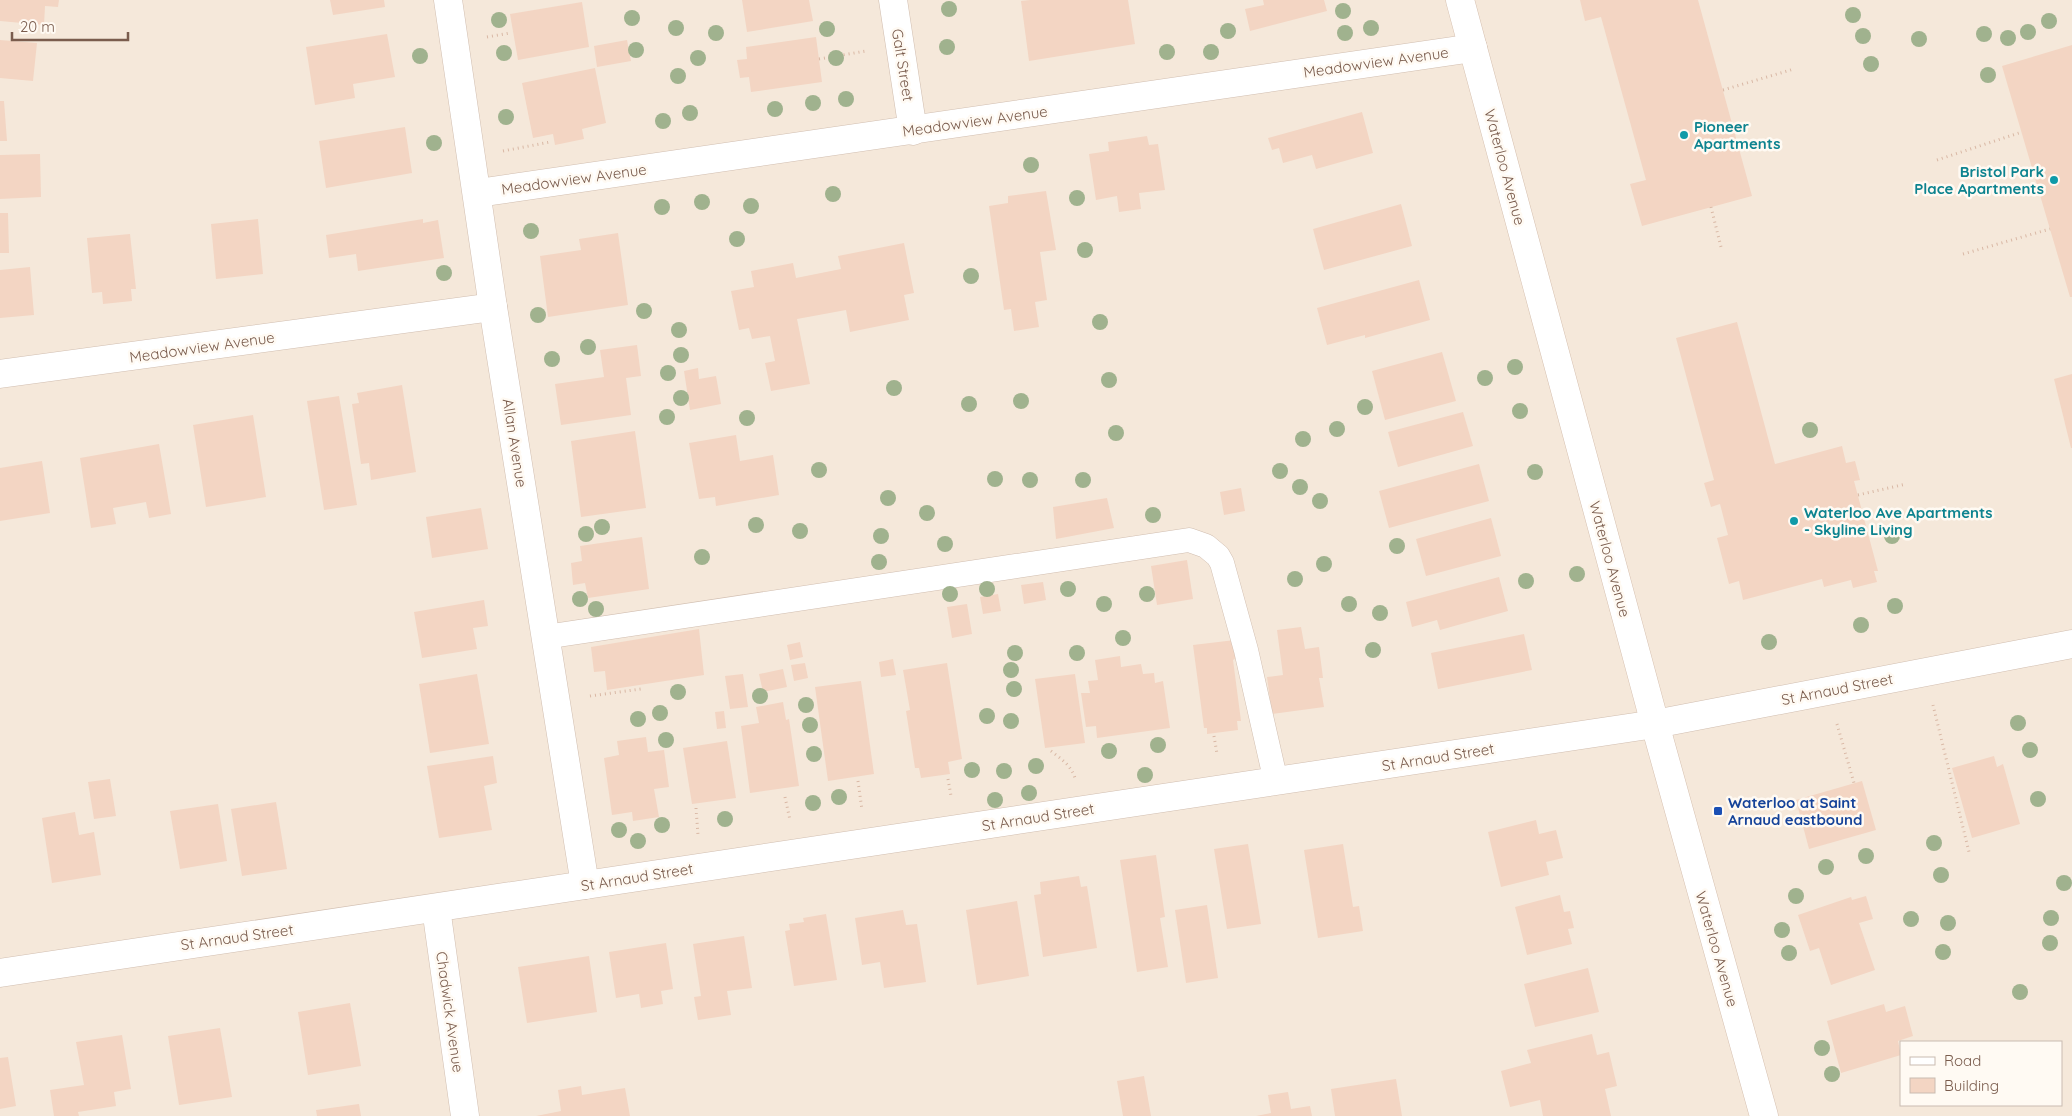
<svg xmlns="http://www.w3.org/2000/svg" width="2072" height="1116" font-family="Quicksand,sans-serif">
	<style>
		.residential { fill: #f5e8da; fill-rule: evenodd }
		.building { fill: #f3d5c3 }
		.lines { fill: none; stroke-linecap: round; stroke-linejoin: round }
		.lane-casing { stroke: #d1beb0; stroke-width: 25 }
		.street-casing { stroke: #d1beb0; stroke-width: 29 }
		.secondary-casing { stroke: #d6c0b0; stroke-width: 29 }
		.path { stroke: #d9b8a5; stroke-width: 3; stroke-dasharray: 1 4; stroke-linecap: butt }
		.lane { stroke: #fff; stroke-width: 24 }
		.street { stroke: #fff; stroke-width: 28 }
		.secondary { stroke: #fff; stroke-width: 28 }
		.tree { fill: #a0b28e }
		.culture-dot { fill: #0f9aa8; stroke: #fffaf3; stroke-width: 2 }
		.transit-dot { fill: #1a4fb4; stroke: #fffaf3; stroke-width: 2 }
		.labels { text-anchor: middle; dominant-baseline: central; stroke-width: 5; stroke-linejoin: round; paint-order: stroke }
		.street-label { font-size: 15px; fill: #7a5c4d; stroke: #fffaf3 }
		.culture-label { font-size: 15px; font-weight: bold; fill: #0d838f; stroke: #fffaf3; text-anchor: start }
		.transit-label { font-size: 15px; font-weight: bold; fill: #164399; stroke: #fffaf3; text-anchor: start }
	</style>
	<rect width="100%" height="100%" fill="#fdf6ec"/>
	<path class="residential" d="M0,0H2072V1116H0ZM1901,1042H2061V1105H1901Z"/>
	<g class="building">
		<path d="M0,0H59L58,7L45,6L44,25L0,21Z"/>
		<path d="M330,0H384L385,7L333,15Z"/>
		<path d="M742,0H809L813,21L747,32Z"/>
		<path d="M1030,0H1128L1135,44L1029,61L1021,1Z"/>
		<path d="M1263,0H1324L1327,11L1250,31L1245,9L1264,5Z"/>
		<path d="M1580,0H1698L1752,196L1642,226L1630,184L1646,180L1601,17L1585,21Z"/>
		<path d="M582,2L589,47L518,60L510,14Z"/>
		<path d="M387,34L395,77L353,84L355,98L315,105L306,47Z"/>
		<path d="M816,37L822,82L751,92L749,77L740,78L737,60L747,59L746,47Z"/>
		<path d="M0,40L37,43L33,81L0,78Z"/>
		<path d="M627,40L631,61L597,67L594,46Z"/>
		<path d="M2072,45V297H2070L2002,66Z"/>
		<path d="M595,68L606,123L582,129L584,139L555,145L553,134L533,138L522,83Z"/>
		<path d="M0,101H4L7,141H0Z"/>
		<path d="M1362,112L1373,153L1316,169L1312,155L1283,163L1279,148L1272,150L1268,138Z"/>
		<path d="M405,127L412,173L326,188L319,141Z"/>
		<path d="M1147,136L1149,145L1158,144L1165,190L1139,193L1141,209L1119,212L1117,196L1096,200L1089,154L1109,151L1108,142Z"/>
		<path d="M40,154L41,197L0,199V155Z"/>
		<path d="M1046,191L1056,250L1040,252L1047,300L1035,302L1039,327L1014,331L1011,309L1004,310L989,206L1008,203V196Z"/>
		<path d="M1401,204L1412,246L1324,270L1313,229Z"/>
		<path d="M0,213H8L9,253H0Z"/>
		<path d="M258,219L263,274L216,279L211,224Z"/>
		<path d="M423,219V223L438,220L444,258L358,271L356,254L329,258L326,235Z"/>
		<path d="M618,233L628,305L548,317L540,256L581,250L579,239Z"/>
		<path d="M130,234L136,289H131L132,301L103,304L102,292L92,293L87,238Z"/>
		<path d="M904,243L914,293L904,295L909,320L850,332L846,310L797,319L810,384L771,391L765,363L775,361L770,336L752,339L749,328L739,330L731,291L754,287L751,271L793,263L796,278L841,269L838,256Z"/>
		<path d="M30,267L34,315L0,318V270Z"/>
		<path d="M1419,280L1430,320L1365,338V335L1327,345L1317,308Z"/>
		<path d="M1737,322L1775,464L1842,446L1846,463L1855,461L1860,480L1854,481L1878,571H1874L1877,582L1853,588L1851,580L1824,587L1822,579L1743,600L1739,581L1729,584L1717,538L1728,535L1720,504L1711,507L1704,483L1714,480L1676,338Z"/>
		<path d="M637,345L641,376L626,378L631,415L561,425L555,384L604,377L600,350Z"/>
		<path d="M1442,352L1456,401L1385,420L1372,371Z"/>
		<path d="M698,368L699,379L716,376L721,404L690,410L684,371Z"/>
		<path d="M2072,374V448H2071L2054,379Z"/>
		<path d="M402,385L416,472L371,480L369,463L361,464L352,404L359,403L357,393Z"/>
		<path d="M339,396L357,505L324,510L307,401Z"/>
		<path d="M1463,412L1473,446L1398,467L1388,432Z"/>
		<path d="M253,415L266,497L206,507L193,425Z"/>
		<path d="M635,431L646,508L581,517L571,441Z"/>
		<path d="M736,435L740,461L773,455L779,495L716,506L715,497L699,499L689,443Z"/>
		<path d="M159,444L171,514L149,518L146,502L113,508L116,524L91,528L80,458Z"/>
		<path d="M42,461L50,513L0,521V468Z"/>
		<path d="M1479,464L1489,501L1389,528L1379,491Z"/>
		<path d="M1241,488L1245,511L1224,515L1220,492Z"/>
		<path d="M1107,498L1114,528L1056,539L1053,507Z"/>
		<path d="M481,508L488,549L432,558L426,517Z"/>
		<path d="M1491,518L1501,556L1426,576L1416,539Z"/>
		<path d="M642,537L649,589L588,598L585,583L573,585L571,563L582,561L580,546Z"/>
		<path d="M1187,560L1193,599L1157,605L1151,566Z"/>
		<path d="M1499,577L1508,611L1440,630L1437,620L1412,627L1406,602Z"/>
		<path d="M1043,582L1046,600L1024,604L1021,585Z"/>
		<path d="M998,594L1001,611L983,614L980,597Z"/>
		<path d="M484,600L488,626L473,628L477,649L422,658L414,612Z"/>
		<path d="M967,604L972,634L952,638L947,607Z"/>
		<path d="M1301,627L1305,649L1319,647L1323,678H1319L1324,707L1272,714L1267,677L1283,675L1277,630Z"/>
		<path d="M699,629L704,675L607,690L605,671L594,672L591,647Z"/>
		<path d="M1524,634L1532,670L1438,689L1431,653Z"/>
		<path d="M1235,640L1237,657L1233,660L1241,721H1237L1238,730L1207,734V728H1204L1193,645Z"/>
		<path d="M800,642L803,657L790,660L787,645Z"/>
		<path d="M1120,656L1121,667L1141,664L1143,674L1154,673L1155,683L1163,681L1170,728L1097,738L1096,726L1086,727L1081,693H1090L1088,681L1098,680L1095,660Z"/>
		<path d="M893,659L896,675L881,677L879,662Z"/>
		<path d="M805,663L808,678L794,681L791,665Z"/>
		<path d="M947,663L962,759L948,762L950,774L921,778L919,768H915L906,711L910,710L903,670Z"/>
		<path d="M783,669L787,687L763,692L759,674Z"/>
		<path d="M477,674L489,744L430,753L419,684Z"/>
		<path d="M743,674L748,707L730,709L725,676Z"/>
		<path d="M1075,674L1085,743L1045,748L1035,679Z"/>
		<path d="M861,681L874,774L828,781L815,687Z"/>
		<path d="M783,702L786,720L789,719L799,786L750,793L741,726L759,723L756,707Z"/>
		<path d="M724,711L726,728L717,729L715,712Z"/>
		<path d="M646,737L648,752L664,750L669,787L654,789L659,817L633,821L632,812L612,815L604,758L619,755L617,741Z"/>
		<path d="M727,741L736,798L692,804L683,748Z"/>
		<path d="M493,756L497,783L484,786L492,830L439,838L427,766Z"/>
		<path d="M1994,756L1997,767L2003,764L2020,824L1972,838L1952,768Z"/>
		<path d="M110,779L116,816L94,819L88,782Z"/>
		<path d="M1862,781L1876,830L1809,849L1796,800Z"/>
		<path d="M276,802L287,869L242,876L231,809Z"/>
		<path d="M218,804L227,861L180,869L170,811Z"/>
		<path d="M75,812L79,835L94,832L101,875L52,883L42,818Z"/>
		<path d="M1536,820L1539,834L1556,830L1563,858L1546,862L1549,875L1501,887L1488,832Z"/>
		<path d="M1248,844L1261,924L1227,929L1214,849Z"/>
		<path d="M1343,844L1353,907L1359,906L1363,931L1318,938L1304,850Z"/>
		<path d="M1156,855L1165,917L1160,918L1168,967L1137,972L1120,860Z"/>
		<path d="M1079,876L1081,887L1087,886L1097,948L1043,957L1034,895L1041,894L1040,882Z"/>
		<path d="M1560,895L1564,912L1570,911L1574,928L1568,929L1572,944L1527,955L1515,907Z"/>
		<path d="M1866,896L1873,919L1859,923L1875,970L1831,985L1819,948L1810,951L1798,915L1851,897L1852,900Z"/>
		<path d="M1017,901L1029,976L977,985L966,910Z"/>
		<path d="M1207,905L1218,978L1186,983L1175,910Z"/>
		<path d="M903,910L906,925L917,924L926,982L884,988L880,962L862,965L855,918Z"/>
		<path d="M826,914L837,980L794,986L785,931L790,930L789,924L804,922L803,918Z"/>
		<path d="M744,936L752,988L727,991L731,1015L698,1020L694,997L701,996L693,944Z"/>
		<path d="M666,943L673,989L661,991L663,1004L641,1008L639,994L616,998L609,952Z"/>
		<path d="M589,956L597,1012L527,1023L518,967Z"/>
		<path d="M1588,968L1599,1012L1535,1027L1524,984Z"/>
		<path d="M350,1003L361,1066L308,1075L298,1012Z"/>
		<path d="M1884,1004L1886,1012L1905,1006L1913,1036L1898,1041L1901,1055L1841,1073L1827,1021Z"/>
		<path d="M220,1028L232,1097L179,1105L168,1036Z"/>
		<path d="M1592,1034L1597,1055L1609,1052L1617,1086L1605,1089L1611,1116H1543L1540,1100L1510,1107L1501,1071L1531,1063L1527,1050Z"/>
		<path d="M122,1035L131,1089L114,1092L116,1106L78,1112L79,1116H54L50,1090L84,1085L76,1042Z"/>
		<path d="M8,1057L16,1106L0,1109V1058Z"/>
		<path d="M1144,1076L1151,1116H1123L1117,1081Z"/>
		<path d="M1396,1079L1402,1116H1335L1331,1089Z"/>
		<path d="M581,1086L582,1095L625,1088L630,1116H536L561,1111L558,1090Z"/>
		<path d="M1288,1092L1291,1109L1310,1106L1312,1116H1256L1271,1113L1268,1095Z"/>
		<path d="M359,1104L361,1116H317L316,1110Z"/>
	</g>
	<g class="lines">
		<g class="lane-casing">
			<path id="lane" d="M545,637L1189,540L1206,546L1218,556L1222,563L1246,650L1276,782"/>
		</g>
		<g class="street-casing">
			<g id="street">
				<path d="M448,0L493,307L585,885"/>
				<path d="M893,0L913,131"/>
				<path d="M478,193L1473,48"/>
				<path d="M0,374L493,307"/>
				<path d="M436,908L465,1116"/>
				<path d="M0,973L1655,724L2072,644"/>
			</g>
		</g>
		<g class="secondary-casing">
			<path id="secondary" d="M1460,0L1655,724L1764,1116"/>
		</g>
		<g class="path">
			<path d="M487,37L510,33"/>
			<path d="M819,59L866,51"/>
			<path d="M1723,90L1794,69"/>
			<path d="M503,151L550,142"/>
			<path d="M1937,160L2022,132"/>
			<path d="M1711,207L1721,247"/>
			<path d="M1963,254L2050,229"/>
			<path d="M1858,495L1906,484"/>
			<path d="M590,696L641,689"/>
			<path d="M1933,705L1969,852"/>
			<path d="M1837,724L1854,783"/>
			<path d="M1214,736L1217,754"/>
			<path d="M1051,751C1061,759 1071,765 1075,778"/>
			<path d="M948,779L951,796"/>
			<path d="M858,781L862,810"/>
			<path d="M785,797L790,820"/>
			<path d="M696,808L698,835"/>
		</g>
		<use href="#lane" class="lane"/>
		<use href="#street" class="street"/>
		<use href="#secondary" class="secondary"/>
	</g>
	<g class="tree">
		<circle cx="949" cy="9" r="8"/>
		<circle cx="1343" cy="11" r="8"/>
		<circle cx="1853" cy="15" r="8"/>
		<circle cx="632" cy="18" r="8"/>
		<circle cx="499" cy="20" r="8"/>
		<circle cx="2049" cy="21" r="8"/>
		<circle cx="676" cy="28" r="8"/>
		<circle cx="1371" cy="28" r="8"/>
		<circle cx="827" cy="29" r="8"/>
		<circle cx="1228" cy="31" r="8"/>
		<circle cx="2028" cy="32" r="8"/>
		<circle cx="716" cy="33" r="8"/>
		<circle cx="1345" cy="33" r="8"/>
		<circle cx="1984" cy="34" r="8"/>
		<circle cx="1863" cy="36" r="8"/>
		<circle cx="2008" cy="38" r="8"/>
		<circle cx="1919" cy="39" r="8"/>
		<circle cx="947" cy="47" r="8"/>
		<circle cx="636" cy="50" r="8"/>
		<circle cx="1167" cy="52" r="8"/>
		<circle cx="1211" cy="52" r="8"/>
		<circle cx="504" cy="53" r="8"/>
		<circle cx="420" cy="56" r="8"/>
		<circle cx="698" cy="58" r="8"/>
		<circle cx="836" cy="58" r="8"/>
		<circle cx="1871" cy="64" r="8"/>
		<circle cx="1988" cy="75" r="8"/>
		<circle cx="678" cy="76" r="8"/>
		<circle cx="846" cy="99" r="8"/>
		<circle cx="813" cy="103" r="8"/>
		<circle cx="775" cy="109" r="8"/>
		<circle cx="690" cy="113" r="8"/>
		<circle cx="506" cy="117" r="8"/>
		<circle cx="663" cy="121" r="8"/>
		<circle cx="434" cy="143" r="8"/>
		<circle cx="1031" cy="165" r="8"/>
		<circle cx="833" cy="194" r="8"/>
		<circle cx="1077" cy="198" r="8"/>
		<circle cx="702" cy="202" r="8"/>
		<circle cx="751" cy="206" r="8"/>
		<circle cx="662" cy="207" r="8"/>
		<circle cx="531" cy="231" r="8"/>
		<circle cx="737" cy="239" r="8"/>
		<circle cx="1085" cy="250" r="8"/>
		<circle cx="444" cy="273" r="8"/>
		<circle cx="971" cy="276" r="8"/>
		<circle cx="644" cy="311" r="8"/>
		<circle cx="538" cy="315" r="8"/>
		<circle cx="1100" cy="322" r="8"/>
		<circle cx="679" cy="330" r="8"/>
		<circle cx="588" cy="347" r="8"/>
		<circle cx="681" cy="355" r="8"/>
		<circle cx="552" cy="359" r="8"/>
		<circle cx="1515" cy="367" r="8"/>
		<circle cx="668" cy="373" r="8"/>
		<circle cx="1485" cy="378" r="8"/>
		<circle cx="1109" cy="380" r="8"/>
		<circle cx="894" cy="388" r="8"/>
		<circle cx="681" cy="398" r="8"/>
		<circle cx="1021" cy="401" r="8"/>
		<circle cx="969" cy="404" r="8"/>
		<circle cx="1365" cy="407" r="8"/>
		<circle cx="1520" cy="411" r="8"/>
		<circle cx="667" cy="417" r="8"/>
		<circle cx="747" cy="418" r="8"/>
		<circle cx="1337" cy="429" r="8"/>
		<circle cx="1810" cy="430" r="8"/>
		<circle cx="1116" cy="433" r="8"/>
		<circle cx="1303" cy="439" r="8"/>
		<circle cx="819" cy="470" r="8"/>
		<circle cx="1280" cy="471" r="8"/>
		<circle cx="1535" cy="472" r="8"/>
		<circle cx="995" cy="479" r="8"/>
		<circle cx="1030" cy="480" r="8"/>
		<circle cx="1083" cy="480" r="8"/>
		<circle cx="1300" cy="487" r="8"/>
		<circle cx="888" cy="498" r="8"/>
		<circle cx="1320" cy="501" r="8"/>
		<circle cx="927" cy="513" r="8"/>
		<circle cx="1153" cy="515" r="8"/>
		<circle cx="756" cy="525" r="8"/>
		<circle cx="602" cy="527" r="8"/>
		<circle cx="800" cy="531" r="8"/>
		<circle cx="586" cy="534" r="8"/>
		<circle cx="881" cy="536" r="8"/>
		<circle cx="1892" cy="536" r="8"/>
		<circle cx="945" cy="544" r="8"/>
		<circle cx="1397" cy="546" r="8"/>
		<circle cx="702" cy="557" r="8"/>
		<circle cx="879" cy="562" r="8"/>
		<circle cx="1324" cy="564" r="8"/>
		<circle cx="1577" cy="574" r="8"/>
		<circle cx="1295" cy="579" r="8"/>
		<circle cx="1526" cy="581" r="8"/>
		<circle cx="987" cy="589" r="8"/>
		<circle cx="1068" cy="589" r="8"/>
		<circle cx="950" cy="594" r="8"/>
		<circle cx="1147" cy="594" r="8"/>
		<circle cx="580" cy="599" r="8"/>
		<circle cx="1104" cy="604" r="8"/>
		<circle cx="1349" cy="604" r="8"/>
		<circle cx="1895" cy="606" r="8"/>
		<circle cx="596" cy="609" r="8"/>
		<circle cx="1380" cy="613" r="8"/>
		<circle cx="1861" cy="625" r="8"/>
		<circle cx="1123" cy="638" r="8"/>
		<circle cx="1769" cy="642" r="8"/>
		<circle cx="1373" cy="650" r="8"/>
		<circle cx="1015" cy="653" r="8"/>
		<circle cx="1077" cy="653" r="8"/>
		<circle cx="1011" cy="670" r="8"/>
		<circle cx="1014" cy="689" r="8"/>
		<circle cx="678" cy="692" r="8"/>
		<circle cx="760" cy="696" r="8"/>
		<circle cx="806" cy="705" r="8"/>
		<circle cx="660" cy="713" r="8"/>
		<circle cx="987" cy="716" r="8"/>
		<circle cx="638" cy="719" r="8"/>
		<circle cx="1011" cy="721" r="8"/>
		<circle cx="2018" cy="723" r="8"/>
		<circle cx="810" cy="725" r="8"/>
		<circle cx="666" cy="740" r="8"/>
		<circle cx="1158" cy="745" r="8"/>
		<circle cx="2030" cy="750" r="8"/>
		<circle cx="1109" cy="751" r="8"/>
		<circle cx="814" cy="754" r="8"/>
		<circle cx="1036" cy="766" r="8"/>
		<circle cx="972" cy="770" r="8"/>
		<circle cx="1004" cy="771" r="8"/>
		<circle cx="1145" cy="775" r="8"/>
		<circle cx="1029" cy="793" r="8"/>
		<circle cx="839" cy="797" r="8"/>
		<circle cx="2038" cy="799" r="8"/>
		<circle cx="995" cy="800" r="8"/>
		<circle cx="813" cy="803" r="8"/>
		<circle cx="725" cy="819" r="8"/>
		<circle cx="662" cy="825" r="8"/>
		<circle cx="619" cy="830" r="8"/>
		<circle cx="638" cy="841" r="8"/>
		<circle cx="1934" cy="843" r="8"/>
		<circle cx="1866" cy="856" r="8"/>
		<circle cx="1826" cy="867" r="8"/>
		<circle cx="1941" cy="875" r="8"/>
		<circle cx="2064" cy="883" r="8"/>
		<circle cx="1796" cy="896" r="8"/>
		<circle cx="2051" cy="918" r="8"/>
		<circle cx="1911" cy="919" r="8"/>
		<circle cx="1948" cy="923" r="8"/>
		<circle cx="1782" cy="930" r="8"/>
		<circle cx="2050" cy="943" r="8"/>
		<circle cx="1943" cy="952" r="8"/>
		<circle cx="1789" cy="953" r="8"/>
		<circle cx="2020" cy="992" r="8"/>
		<circle cx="1822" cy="1048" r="8"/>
		<circle cx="1832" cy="1074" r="8"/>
	</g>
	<g class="culture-dot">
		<circle cx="1684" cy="135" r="5"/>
		<circle cx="2054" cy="180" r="5"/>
		<circle cx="1794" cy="521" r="5"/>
	</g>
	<rect class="transit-dot" x="1713" y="806" width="10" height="10" rx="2.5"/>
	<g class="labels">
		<g class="street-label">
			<text transform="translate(1376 62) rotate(-8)">Meadowview Avenue</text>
			<text transform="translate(903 65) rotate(81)">Galt Street</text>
			<text transform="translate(975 121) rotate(-8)">Meadowview Avenue</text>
			<text transform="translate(1505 167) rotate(75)">Waterloo Avenue</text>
			<text transform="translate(574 179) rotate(-8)">Meadowview Avenue</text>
			<text transform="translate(202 347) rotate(-8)">Meadowview Avenue</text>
			<text transform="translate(515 443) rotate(81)">Allan Avenue</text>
			<text transform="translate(1610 559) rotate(75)">Waterloo Avenue</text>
			<text transform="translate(1837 689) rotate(-11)">St Arnaud Street</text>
			<text transform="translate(1438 757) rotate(-9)">St Arnaud Street</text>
			<text transform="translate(1038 817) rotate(-9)">St Arnaud Street</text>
			<text transform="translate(637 877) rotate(-9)">St Arnaud Street</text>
			<text transform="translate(237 937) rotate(-8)">St Arnaud Street</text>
			<text transform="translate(1717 949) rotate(74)">Waterloo Avenue</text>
			<text transform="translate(450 1012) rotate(82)">Chadwick Avenue</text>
		</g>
		<g class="culture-label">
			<text x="1694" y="126">Pioneer<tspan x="1694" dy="17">Apartments</tspan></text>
			<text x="2044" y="171" text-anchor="end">Bristol Park<tspan x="2044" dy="17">Place Apartments</tspan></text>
			<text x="1804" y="512">Waterloo Ave Apartments<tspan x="1804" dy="17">- Skyline Living</tspan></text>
		</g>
		<g class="transit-label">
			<text x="1728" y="802">Waterloo at Saint<tspan x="1728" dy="17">Arnaud eastbound</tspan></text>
		</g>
	</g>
	<rect x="1900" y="1041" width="162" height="65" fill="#fffaf3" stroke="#cabbb1"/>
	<rect x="1910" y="1057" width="25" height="8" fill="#ffffff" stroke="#cabbb1"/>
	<text x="1944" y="1066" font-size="15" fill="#7a5c4d">Road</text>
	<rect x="1910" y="1078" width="25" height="15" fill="#f3d5c3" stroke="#cabbb1"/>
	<text x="1944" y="1091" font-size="15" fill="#7a5c4d">Building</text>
	<path d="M12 32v8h116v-8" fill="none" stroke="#7a5c4d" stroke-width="2.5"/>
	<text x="20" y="32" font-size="15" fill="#7a5c4d" stroke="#fffaf3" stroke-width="4" paint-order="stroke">20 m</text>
</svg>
